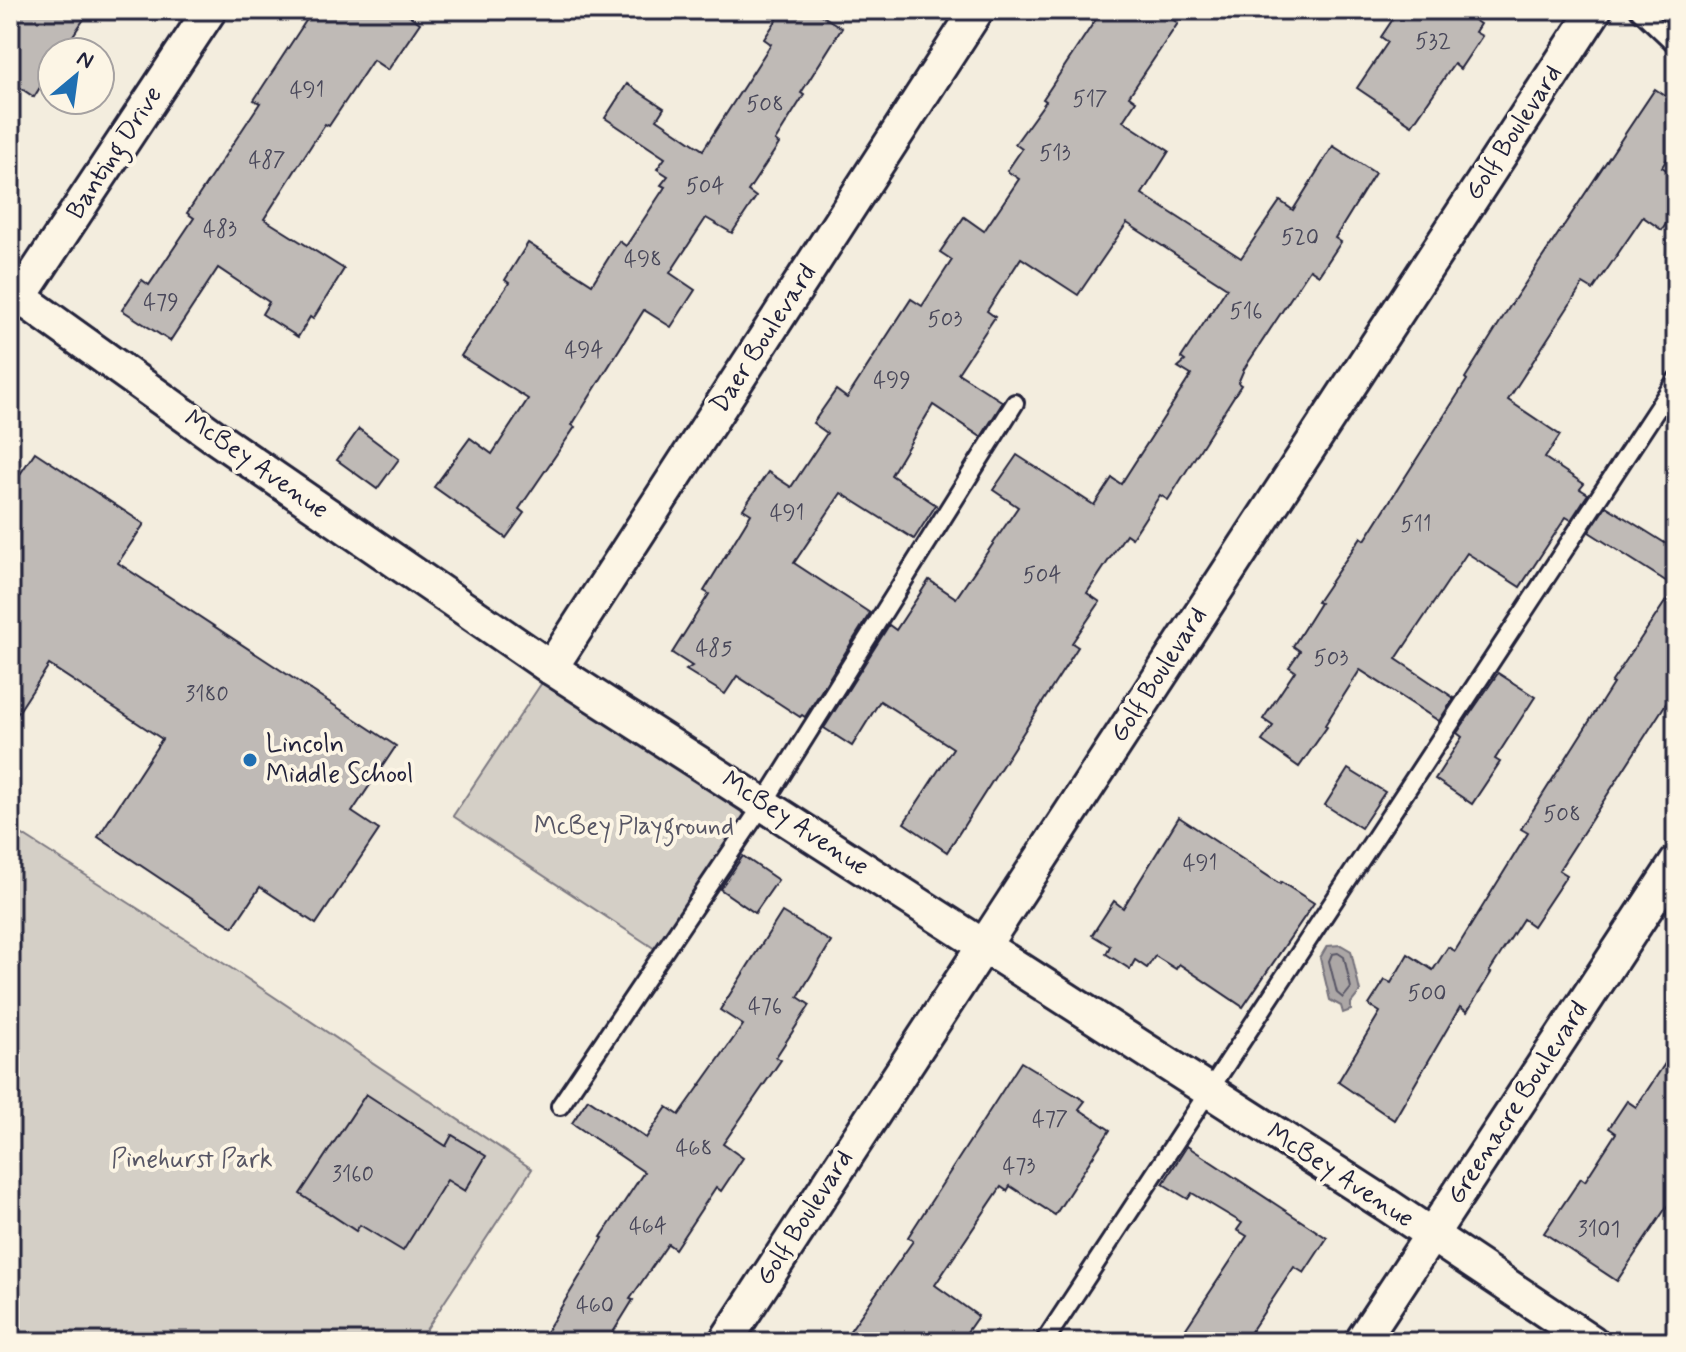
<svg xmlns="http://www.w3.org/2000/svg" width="1686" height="1352" font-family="Mynerve,sans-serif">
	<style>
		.green { fill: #d4cfc6; stroke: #7b7880; stroke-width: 2 }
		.water { fill: #aca7a6; stroke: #75727b; stroke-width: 2 }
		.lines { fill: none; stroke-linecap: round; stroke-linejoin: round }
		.shore { stroke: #595766; stroke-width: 2 }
		.building { fill: #bfbab6; stroke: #22223b; stroke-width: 2 }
		.lane-casing { stroke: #22223b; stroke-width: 22 }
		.street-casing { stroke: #22223b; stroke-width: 38 }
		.lane { stroke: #fcf5e5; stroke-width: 16 }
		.street { stroke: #fcf5e5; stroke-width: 32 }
		.poi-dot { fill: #1f6fb2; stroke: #fcf5e5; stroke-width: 3 }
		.labels { text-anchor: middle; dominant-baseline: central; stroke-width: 8; stroke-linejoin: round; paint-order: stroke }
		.number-label { font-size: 22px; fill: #49485a }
		.street-label { font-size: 26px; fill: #22223b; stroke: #fcf5e5 }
		.poi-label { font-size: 26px; fill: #22223b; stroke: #fcf5e5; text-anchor: start }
		.park-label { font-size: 26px; fill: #575665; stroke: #fcf5e5 }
	</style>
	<rect width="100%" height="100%" fill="#f3edde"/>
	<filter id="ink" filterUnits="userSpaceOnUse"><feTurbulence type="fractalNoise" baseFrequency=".0125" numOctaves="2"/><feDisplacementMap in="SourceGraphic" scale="16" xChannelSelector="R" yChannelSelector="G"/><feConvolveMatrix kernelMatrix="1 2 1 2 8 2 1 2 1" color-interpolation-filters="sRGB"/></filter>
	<g filter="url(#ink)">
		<g class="green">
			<path d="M551,669L764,803L746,832L655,949L453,816Z"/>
			<path d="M15,830L234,970L532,1169L418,1342H10V838Z"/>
		</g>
		<path class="water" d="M1341,945L1351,951L1360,992L1351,1003V1010L1343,1013L1341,1006L1330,1000L1320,958L1327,946Z"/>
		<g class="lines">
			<path class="shore" d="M1338,953L1344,957L1351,988L1343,998L1337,993L1329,961L1332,954Z"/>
		</g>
		<g class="building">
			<path d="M20,10H90L62,52H52V68L34,97L10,81V25Z"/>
			<path d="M313,10H401L420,23L388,70L373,60L329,126L325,124L264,219L344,269L313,319L310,317L298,337L262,314L269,302L218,268L170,341L122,310L142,280L149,285L194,218L187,213L260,103L254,100Z"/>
			<path d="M783,10H813L842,28L801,93L804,95L775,141L779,144L748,191L756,197L732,233L706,218L670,273L695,290L671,327L644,310L572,425L575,427L519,509L524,513L506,538L434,487L470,438L492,454L528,399L461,356L509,283L505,280L528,243L592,284L619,241L626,246L665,187L661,185L668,176L657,169L665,158L605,118L627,84L664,108L657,119L703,150L771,44L764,39Z"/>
			<path d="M1102,10H1158L1178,23L1129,96L1136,101L1123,121L1169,151L1142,194L1241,258L1280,201L1293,210L1333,146L1375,173L1335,238L1341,242L1319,275L1310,269L1244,369L1238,383L1241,385L1168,500L1160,495L1132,538L1126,534L1087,593L1100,602L1072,643L1078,647L947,852L904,823L953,748L880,701L852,746L824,728L889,625L896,630L929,580L956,598L1018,507L993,490L1017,455L1094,505L1112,478L1121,484L1191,375L1178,367L1185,361L1181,358L1227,288L1127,223L1078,295L1021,258L987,311L995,317L958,373L1003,402L981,437L933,405L891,475L936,505L914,539L841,493L794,563L870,613L805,717L802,715L800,717L737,676L725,694L686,670L692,666L672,653L709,594L704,591L751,514L743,509L768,472L791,487L827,433L813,423L836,390L847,398L911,299L922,306L952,260L940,252L964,217L984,231L1019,179L1007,171L1022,149L1015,144L1046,101L1043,99Z"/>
			<path d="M1399,10H1459L1480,24L1475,32L1482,36L1460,69L1454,64L1412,125L1357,88L1388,42L1381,37Z"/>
			<path d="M1655,89L1676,103V145L1662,167L1676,176V209L1662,230L1643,217L1593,290L1583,284L1508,400L1560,435L1545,458L1584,484L1580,489L1588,494L1571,520L1566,517L1520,587L1467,553L1396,659L1454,698L1439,721L1360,670L1325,725L1327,727L1299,767L1262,741L1273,726L1263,719L1295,671L1289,667L1300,651L1293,646L1320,603L1317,602L1361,537L1365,540L1467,380L1465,378L1510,306Z"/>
			<path d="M359,429L399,459L377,489L337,460Z"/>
			<path d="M35,452L144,524L118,563L396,746L352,812L379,830L316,924L260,887L233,927L98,837L162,739L49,665L10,725V489Z"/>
			<path d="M1606,506L1676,550V688L1559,870L1567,875L1533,926L1523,919L1489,972L1491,973L1467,1012L1460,1007L1394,1120L1338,1082L1380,1012L1369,1005L1385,980L1391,983L1408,954L1433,970L1448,947L1455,951L1528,833L1521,829L1613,684L1611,683L1675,587L1589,532Z"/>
			<path d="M1498,673L1535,697L1495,759L1500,762L1472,804L1435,779L1462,737L1457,733Z"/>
			<path d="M1348,769L1385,792L1361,828L1325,805Z"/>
			<path d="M1179,817L1280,884L1281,882L1314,903L1243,1007L1179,964L1176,969L1155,956L1147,968L1135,960L1130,969L1106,954L1110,946L1092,935L1114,901L1123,908Z"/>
			<path d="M743,856L778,880L755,913L720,889Z"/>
			<path d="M782,912L831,942L798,997L810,1005L776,1057L781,1060L723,1144L743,1158L721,1191L716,1187L675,1249L668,1244L630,1299L633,1300L607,1342H540L603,1238L601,1237L644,1172L572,1123L588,1099L646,1138L667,1107L679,1115L743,1025L720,1010Z"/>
			<path d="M1676,1047V1193L1617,1281L1544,1233L1581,1178L1585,1181L1616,1133L1609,1128L1627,1101L1636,1107Z"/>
			<path d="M1021,1062L1085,1101L1079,1109L1110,1130L1055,1215L1010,1186L1007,1191L1001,1187L935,1285L978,1316L960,1342H842L913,1241L908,1237Z"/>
			<path d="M366,1094L446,1146L452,1135L486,1156L465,1191L447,1180L403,1251L360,1225L356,1231L300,1194Z"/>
			<path d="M1187,1146L1327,1238L1304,1273L1294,1267L1244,1342H1177L1247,1236L1237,1230L1242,1223L1192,1193L1188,1199L1163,1184Z"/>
		</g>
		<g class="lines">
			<g class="lane-casing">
				<g id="lane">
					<path d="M1639,10L1676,45"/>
					<path d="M560,1106L764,803L1015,403"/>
					<path d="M1044,1342L1676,380"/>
				</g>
			</g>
			<g class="street-casing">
				<g id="street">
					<path d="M10,290L215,437L551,668L1387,1205L1592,1342"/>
					<path d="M20,297L210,10"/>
					<path d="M551,668L977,10"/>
					<path d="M725,1342L1595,10"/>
					<path d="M1361,1342L1676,863"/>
				</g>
			</g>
			<use href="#lane" class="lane"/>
			<use href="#street" class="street"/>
		</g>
	</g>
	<circle class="poi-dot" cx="250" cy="760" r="8"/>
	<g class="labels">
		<g class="number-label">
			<text x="1433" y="42">532</text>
			<text x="307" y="91">491</text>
			<text x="1090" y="100">517</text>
			<text x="765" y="105">508</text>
			<text x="1055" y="154">513</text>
			<text x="267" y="161">487</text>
			<text x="705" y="187">504</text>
			<text x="220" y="230">483</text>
			<text x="1300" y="238">520</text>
			<text x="643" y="260">498</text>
			<text x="161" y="303">479</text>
			<text x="1246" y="312">516</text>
			<text x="945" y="320">503</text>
			<text x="584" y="351">494</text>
			<text x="892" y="381">499</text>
			<text x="787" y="514">491</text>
			<text x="1416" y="525">511</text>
			<text x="1042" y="576">504</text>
			<text x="714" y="649">485</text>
			<text x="1331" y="659">503</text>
			<text x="207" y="695">3180</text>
			<text x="1562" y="815">508</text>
			<text x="1200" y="864">491</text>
			<text x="1427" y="994">500</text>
			<text x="765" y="1007">476</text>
			<text x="1050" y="1120">477</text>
			<text x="694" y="1149">468</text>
			<text x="1019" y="1167">473</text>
			<text x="353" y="1175">3160</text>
			<text x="648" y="1227">464</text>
			<text x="1599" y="1230">3101</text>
			<text x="595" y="1306">460</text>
		</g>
		<g class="street-label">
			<text transform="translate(1514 133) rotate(-57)">Golf Boulevard</text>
			<text transform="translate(115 153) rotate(-57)">Banting Drive</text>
			<text transform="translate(764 339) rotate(-57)">Daer Boulevard</text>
			<text transform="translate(256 465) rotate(35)">McBey Avenue</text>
			<text transform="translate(1159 675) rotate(-57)">Golf Boulevard</text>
			<text transform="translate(795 824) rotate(33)">McBey Avenue</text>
			<text transform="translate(1518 1103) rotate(-57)">Greenacre Boulevard</text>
			<text transform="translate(1340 1176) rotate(33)">McBey Avenue</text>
			<text transform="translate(805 1218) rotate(-57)">Golf Boulevard</text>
		</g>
		<g class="poi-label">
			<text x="266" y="745">Lincoln<tspan x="266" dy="30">Middle School</tspan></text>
		</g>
		<g class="park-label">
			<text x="634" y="827">McBey Playground</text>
			<text x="192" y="1160">Pinehurst Park</text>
		</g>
	</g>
	<rect width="1686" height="1352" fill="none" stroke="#fcf5e5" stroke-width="40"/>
	<rect x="20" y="20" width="1646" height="1312" fill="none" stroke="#22223b" stroke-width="3" filter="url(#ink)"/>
	<g transform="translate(76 76) rotate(29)"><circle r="38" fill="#fcf5e5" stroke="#a5a1a1" stroke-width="2"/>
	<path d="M0-6L14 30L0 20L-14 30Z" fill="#1f6fb2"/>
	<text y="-12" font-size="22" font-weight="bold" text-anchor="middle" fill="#22223b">N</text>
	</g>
</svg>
